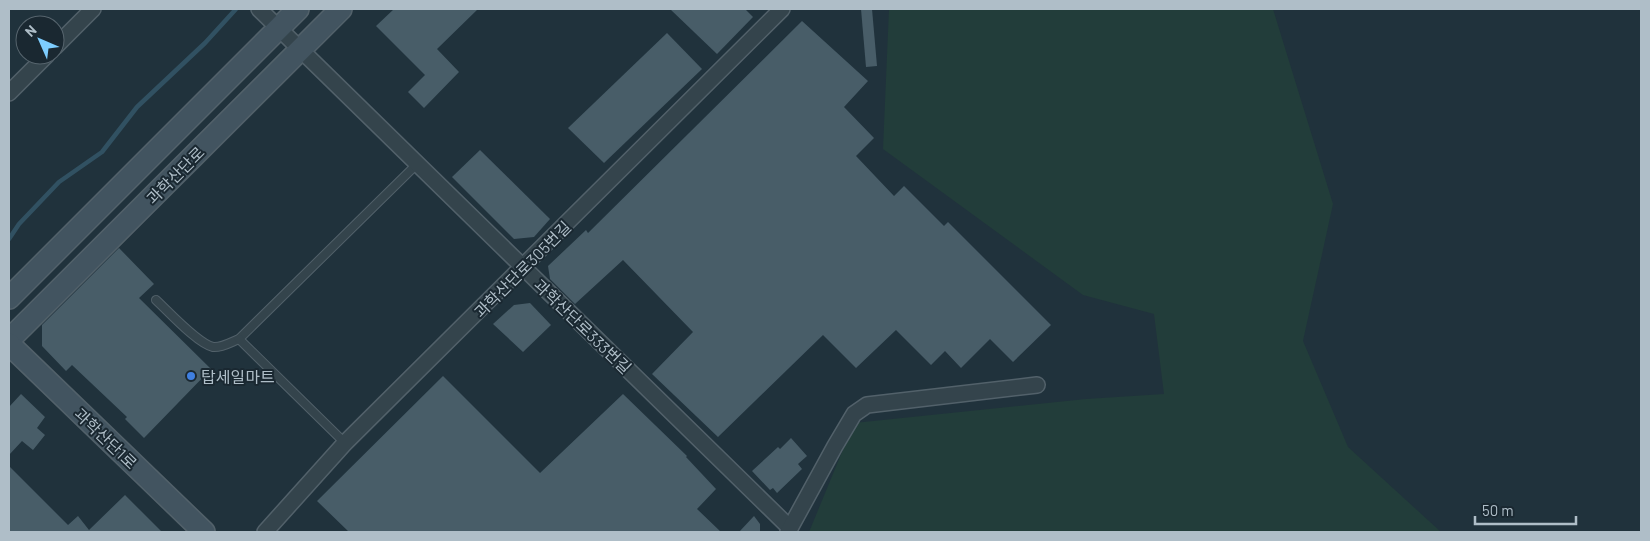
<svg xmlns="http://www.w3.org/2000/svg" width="1650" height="541" font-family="Barlow,'Noto Sans KR',sans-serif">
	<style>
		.green { fill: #223d3a }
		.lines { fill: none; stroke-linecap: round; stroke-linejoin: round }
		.stream { stroke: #315162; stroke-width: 4.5 }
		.building { fill: #485d68 }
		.service-casing { stroke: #52616a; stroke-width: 10 }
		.minor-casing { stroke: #52616a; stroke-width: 18 }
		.secondary-casing { stroke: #52616a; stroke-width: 24 }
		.service { stroke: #34444c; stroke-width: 8 }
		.minor { stroke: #34444c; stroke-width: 15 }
		.secondary { stroke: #425460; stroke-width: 21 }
		.shop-dot { fill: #3f7fe0; stroke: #1a2831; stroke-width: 2 }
		.labels { text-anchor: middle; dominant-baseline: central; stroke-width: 4; stroke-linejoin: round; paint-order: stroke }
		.street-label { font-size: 16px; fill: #afbec8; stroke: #1a2831 }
		.poi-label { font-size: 16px; fill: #afbec8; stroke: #1a2831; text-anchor: start }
	</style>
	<rect width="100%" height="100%" fill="#20323c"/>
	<path class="green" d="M889,9H1273L1333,204L1303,341L1348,447L1441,532H809L854,423L1086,399L1164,394L1154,314L1083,295L883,149Z"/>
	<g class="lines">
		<path class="stream" d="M9,239L19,224L59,182L102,152L137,107L205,43L236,9"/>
	</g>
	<g class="building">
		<path d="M394,9H478L437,49L459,72L424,108L408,92L425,75L376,26Z"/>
		<path d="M670,9H745L753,17L717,54Z"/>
		<path d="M861,9H872L877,66L866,67Z"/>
		<path d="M802,21L868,81L844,107L874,138L856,156L894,196L904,186L944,226L948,222L1051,325L1013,362L990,339L961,368L945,351L931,365L896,330L856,368L823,335L718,437L652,374L693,332L623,260L575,304L550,279L548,266L586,230L588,233Z"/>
		<path d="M667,33L702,69L604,163L568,128Z"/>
		<path d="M480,150L550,219L534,237L514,239L452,177Z"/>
		<path d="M119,248L154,284L139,298L211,369L144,438L125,419L127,417L72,365L66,371L42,346V325Z"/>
		<path d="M530,303L551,325L523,352L493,324L514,305Z"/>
		<path d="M443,376L540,473L623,394L687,456L686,457L716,489L697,509L721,532H349L317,501Z"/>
		<path d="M21,394L45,417L37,428L45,435L33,450L22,441L9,455V407Z"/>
		<path d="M791,438L807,456L798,464L802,469L777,493L773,488L770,490L752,471L778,447L780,449Z"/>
		<path d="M9,466L68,525L78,516L89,530L125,495L162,532H9Z"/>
		<path d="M754,516L760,524V532H739Z"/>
	</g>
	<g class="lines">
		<g class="service-casing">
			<g id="service">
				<path d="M156,300C168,311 198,344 213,347C222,348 231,342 239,339L417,164"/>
				<path d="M239,339L345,443"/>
			</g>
		</g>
		<g class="minor-casing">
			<g id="minor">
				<path d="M259,9L790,528"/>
				<path d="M55,47L93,9"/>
				<path d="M9,93L47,55"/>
				<path d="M265,532L345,443L782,9"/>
				<path d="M788,532L835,446L854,414L867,405L1037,385"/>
			</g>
		</g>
		<g class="secondary-casing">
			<g id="secondary">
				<path d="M9,298L298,9"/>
				<path d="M9,340L341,9"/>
				<path d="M9,344L204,532"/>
			</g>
		</g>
		<use href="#service" class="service"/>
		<use href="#minor" class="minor"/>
		<use href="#secondary" class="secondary"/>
	</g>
	<circle class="shop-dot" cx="191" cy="376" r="5"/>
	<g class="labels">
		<g class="street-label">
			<text transform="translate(175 175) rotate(-45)">과학산단로</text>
			<text transform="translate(522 269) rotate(-45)">과학산단로305번길</text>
			<text transform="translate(583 326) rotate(44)">과학산단로333번길</text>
			<text transform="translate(106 438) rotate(44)">과학산단1로</text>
		</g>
		<g class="poi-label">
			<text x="201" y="376">탑세일마트</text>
		</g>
	</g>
	<rect width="1650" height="541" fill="none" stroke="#afbec8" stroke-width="20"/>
	<g transform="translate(40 40) rotate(315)"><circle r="24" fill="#1a2831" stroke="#56646d"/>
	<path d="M0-4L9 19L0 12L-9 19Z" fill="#7dcdff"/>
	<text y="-8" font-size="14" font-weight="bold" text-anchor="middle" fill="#afbec8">N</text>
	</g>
	<path d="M1475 516v8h101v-8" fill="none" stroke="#afbec8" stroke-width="2.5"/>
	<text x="1482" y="516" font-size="15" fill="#afbec8" stroke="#1a2831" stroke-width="4" paint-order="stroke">50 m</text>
</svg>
